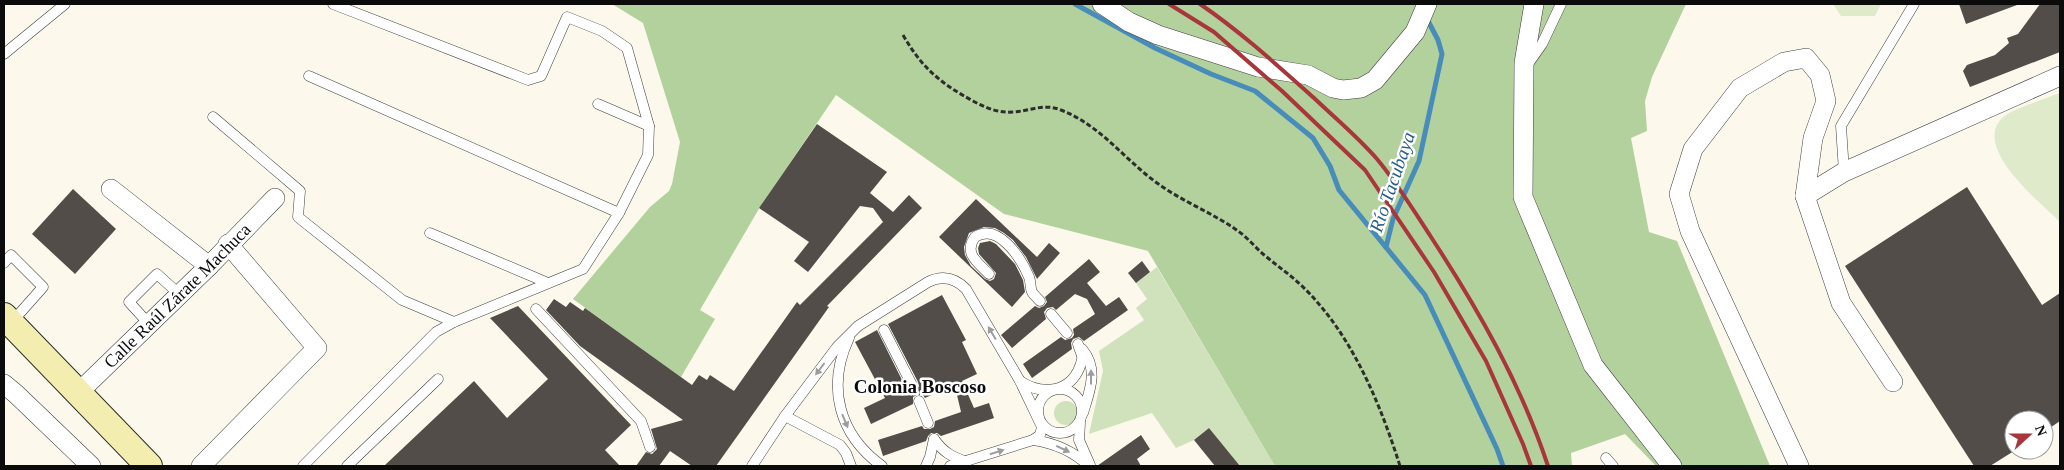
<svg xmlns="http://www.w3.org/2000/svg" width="2064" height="470" font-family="Georgia,serif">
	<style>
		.green { fill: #cfe2bb }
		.forest { fill: #b3d19c }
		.pitch { fill: #dfeacb }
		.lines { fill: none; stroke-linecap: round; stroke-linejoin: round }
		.stream { stroke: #488cba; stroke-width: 5 }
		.building { fill: #524d49 }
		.service-casing { stroke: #3e3e3e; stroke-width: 11 }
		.minor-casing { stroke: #3e3e3e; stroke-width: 20 }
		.secondary-casing { stroke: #2d2d2d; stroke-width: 28 }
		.path { stroke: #2d2d2d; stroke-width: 3; stroke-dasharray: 5 2.5; stroke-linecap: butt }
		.service { stroke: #fff; stroke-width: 10 }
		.minor { stroke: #fff; stroke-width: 19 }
		.secondary { stroke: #f4edb0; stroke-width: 26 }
		.rail { stroke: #a8363b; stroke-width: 4 }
		.oneway { fill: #9d9d9d }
		.labels { text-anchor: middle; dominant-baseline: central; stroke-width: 5; stroke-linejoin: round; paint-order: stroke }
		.street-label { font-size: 18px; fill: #0b0b0b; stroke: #fff }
		.water-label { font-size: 19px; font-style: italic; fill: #265e8c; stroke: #fff }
		.neighbourhood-label { font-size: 19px; font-weight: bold; fill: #0b0b0b; stroke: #fff }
	</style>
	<rect width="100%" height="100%" fill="#fcf9ec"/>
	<g class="green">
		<path d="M1157,267L1275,466H1240L1209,428L1194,440L1176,448L1152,413L1089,434L1103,371L1099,351L1144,320L1136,308L1147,299L1136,283Z"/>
		<circle cx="1066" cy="413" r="12"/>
	</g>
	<path class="forest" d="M612,4H1686L1652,77L1645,101L1647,131L1631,138L1649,232L1677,241L1770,466H1656L1625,434L1571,453L1572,466H1275L1148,251L1004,214L836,95L760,207L700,310L715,319L681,377L573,299L650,207L669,191L672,184L680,142L643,23Z"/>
	<g class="pitch">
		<path d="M1833,4H1881L1875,16H1841Z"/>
		<path d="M2060,93V222C2041,203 1966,143 2006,115C2016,108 2047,98 2060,93Z"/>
	</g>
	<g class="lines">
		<g class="stream">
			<path d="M1075,4L1155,48L1211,74L1255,91L1313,138L1330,166L1339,190L1425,295L1497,449L1503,466"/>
			<path d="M1386,247L1393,219L1419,161L1442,54L1438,40L1426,17"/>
		</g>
	</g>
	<g class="building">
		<path d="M1959,4H2017V5L1966,24Z"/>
		<path d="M2040,4H2060V52L1970,87L1963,71L1967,65L1995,55L2009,43L2007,38L2018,34Z"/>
		<path d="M817,124L887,172L870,193L893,212L909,195L922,208L827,306L829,307L716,466H692L670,451L659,466H636L646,452L652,454L657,449L651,429L683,420L580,346L546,310L554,299L566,307L570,302L583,311L585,308L692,385L699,375L707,380L710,375L734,391L797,302L800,305L883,222L873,208L860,206L808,272L794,261L809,242L759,208Z"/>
		<path d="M1967,187L2042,305L2060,293V421L2044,432V420H2014V451L1990,466H1974L1845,266Z"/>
		<path d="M73,189L116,229L75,274L32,234Z"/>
		<path d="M976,199L1037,257L1049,243L1060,253L1037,279L1026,257L1013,240L1004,233L995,228L984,227L969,233L964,247L965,255L971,266L985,279L990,281L994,279L996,273L979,254L978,248L980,243L990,241L996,244L1015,264L1023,280L1025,292L1012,307L939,237Z"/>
		<path d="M1089,259L1100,272L1087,283L1106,306L1119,297L1128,310L1084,341L1079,337L1073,339L1071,343L1072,349L1032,378L1023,364L1061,337L1065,340L1072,338L1074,335L1073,329L1095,314L1087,299L1075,294L1056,310L1053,307L1047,308L1044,312L1046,319L1012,348L1001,335L1035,306L1039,308L1044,306L1047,302L1045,297Z"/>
		<path d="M1142,261L1150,272L1136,283L1128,273Z"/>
		<path d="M942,295L966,340L962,342L977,374L962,381L974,408L989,403L994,418L941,436L937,433H931L928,436L926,441L883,456L878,440L922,426L924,429H930L934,427L935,421L961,412L957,395L947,388L925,398L923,395H917L913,397V404L871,424L864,408L885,398L855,342L877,330L906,388L911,392L916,391L919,386L918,382L888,324Z"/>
		<path d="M518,306L631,425L605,450L620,466H384L474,381L507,418L548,379L490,318Z"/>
		<path d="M1209,428L1240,466H1215L1194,440Z"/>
		<path d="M1141,435L1150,449L1137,459L1141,466H1097Z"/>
	</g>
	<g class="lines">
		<g class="service-casing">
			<g id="service">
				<path d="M4,54L65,4"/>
				<path d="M1528,64L1542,44L1561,4"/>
				<path d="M309,76L619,213"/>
				<path d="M598,104L649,126"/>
				<path d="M213,117L300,191L298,217L402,300L454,322"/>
				<path d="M1844,172L1841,126L1914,4"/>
				<path d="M430,233L548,283"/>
				<path d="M4,263L11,255L43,287L11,323"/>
				<path d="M989,274C978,263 963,253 975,237C998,222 1021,258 1029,277C1031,282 1030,288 1032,292C1034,295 1038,299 1040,301"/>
				<path d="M536,309L641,421L650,447"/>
				<path d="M1051,314L1067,333"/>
				<path d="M149,324L129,302L157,274L179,294"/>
				<path d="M884,330L912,385"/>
				<path d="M849,338C826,387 839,435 882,466"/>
				<path d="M1082,349C1099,369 1090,390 1083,413"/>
				<path d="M1020,381C1039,394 1066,394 1078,371C1080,366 1083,360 1082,356C1081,352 1079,348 1078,344"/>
				<circle cx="1060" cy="411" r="22"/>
				<path d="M919,401L928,423"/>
				<path d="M785,416L840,445L846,453L851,466"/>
				<path d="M1080,423L1079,440L1090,465"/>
				<path d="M934,439C943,452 952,457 967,462"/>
				<path d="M1033,440C1055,443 1073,451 1089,466"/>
				<path d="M1606,458L1613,466"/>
				<path d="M303,466L436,332L454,322L583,269L619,213L648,155L649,126L627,48L602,31L567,17L541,76L528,80L333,4"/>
				<path d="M347,466L438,379"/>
				<path d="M752,466L785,416L837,347L858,326L928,282C942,275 955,278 966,289L1020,381L1042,427L1040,435L1033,440L950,466"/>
				<path d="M926,466L930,457L934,439"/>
			</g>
		</g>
		<g class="minor-casing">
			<g id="minor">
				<path d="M1102,4L1129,22L1158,35L1258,67L1308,75L1333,88L1343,90L1361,88L1375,80L1415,32L1427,4"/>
				<path d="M1534,4L1524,63L1523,197L1593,365L1672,466"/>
				<path d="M111,189L209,266"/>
				<path d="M1805,196L1841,303L1893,382"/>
				<path d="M4,384L16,394L91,466"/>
				<path id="s1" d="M78,393L209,266L275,198"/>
				<path d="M201,466L317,348L228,244"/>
				<path d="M1799,466L1690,231L1679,194L1693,149L1740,88L1784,62L1806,58L1820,75L1826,101L1813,138L1805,196L1844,172L2060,76"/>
			</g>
		</g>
		<g class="secondary-casing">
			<path id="secondary" d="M4,316L149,466"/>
		</g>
		<path class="path" d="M903,35C922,68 940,83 973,101C986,108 998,113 1013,112C1030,111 1044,103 1061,110C1100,125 1124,159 1157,183C1183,202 1213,213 1238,231C1248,238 1255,247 1263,254C1277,266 1291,275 1304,288C1352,335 1380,403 1400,466"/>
		<use href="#service" class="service"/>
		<use href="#minor" class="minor"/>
		<use href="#secondary" class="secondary"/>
		<g class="rail">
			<path d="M1169,4L1214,32L1282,91L1365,170L1434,272L1486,361L1523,444L1531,466"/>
			<path d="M1200,4C1241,32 1277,65 1314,98C1335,118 1358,137 1377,159C1397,183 1414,211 1431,237C1478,309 1521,384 1548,466"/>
		</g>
	</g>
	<defs><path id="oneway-solid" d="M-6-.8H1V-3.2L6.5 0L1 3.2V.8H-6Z" transform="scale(1.25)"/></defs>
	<g class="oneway">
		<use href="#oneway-solid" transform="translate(992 333) rotate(-121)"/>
		<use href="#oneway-solid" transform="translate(820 369) rotate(127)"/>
		<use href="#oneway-solid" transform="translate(1091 377) rotate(-90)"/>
		<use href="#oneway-solid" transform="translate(845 421) rotate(68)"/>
		<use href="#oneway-solid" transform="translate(1063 449) rotate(25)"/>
		<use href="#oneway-solid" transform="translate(997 452) rotate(-18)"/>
	</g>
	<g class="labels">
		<g class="street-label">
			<text stroke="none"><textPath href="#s1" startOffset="139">Calle Raúl Zárate Machuca</textPath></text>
		</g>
		<g class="water-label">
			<text transform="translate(1392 182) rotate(-71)">Río Tacubaya</text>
		</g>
		<g class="neighbourhood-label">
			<text x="920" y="386">Colonia Boscoso</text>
		</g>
	</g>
	<rect width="2064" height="470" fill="none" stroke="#0b0b0b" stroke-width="10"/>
	<g transform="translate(2029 435) rotate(69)"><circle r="24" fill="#ffffff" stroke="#9d9d9d"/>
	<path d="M0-4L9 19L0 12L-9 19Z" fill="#a8363b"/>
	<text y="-8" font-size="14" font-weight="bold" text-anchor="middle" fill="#0b0b0b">N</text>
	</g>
</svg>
